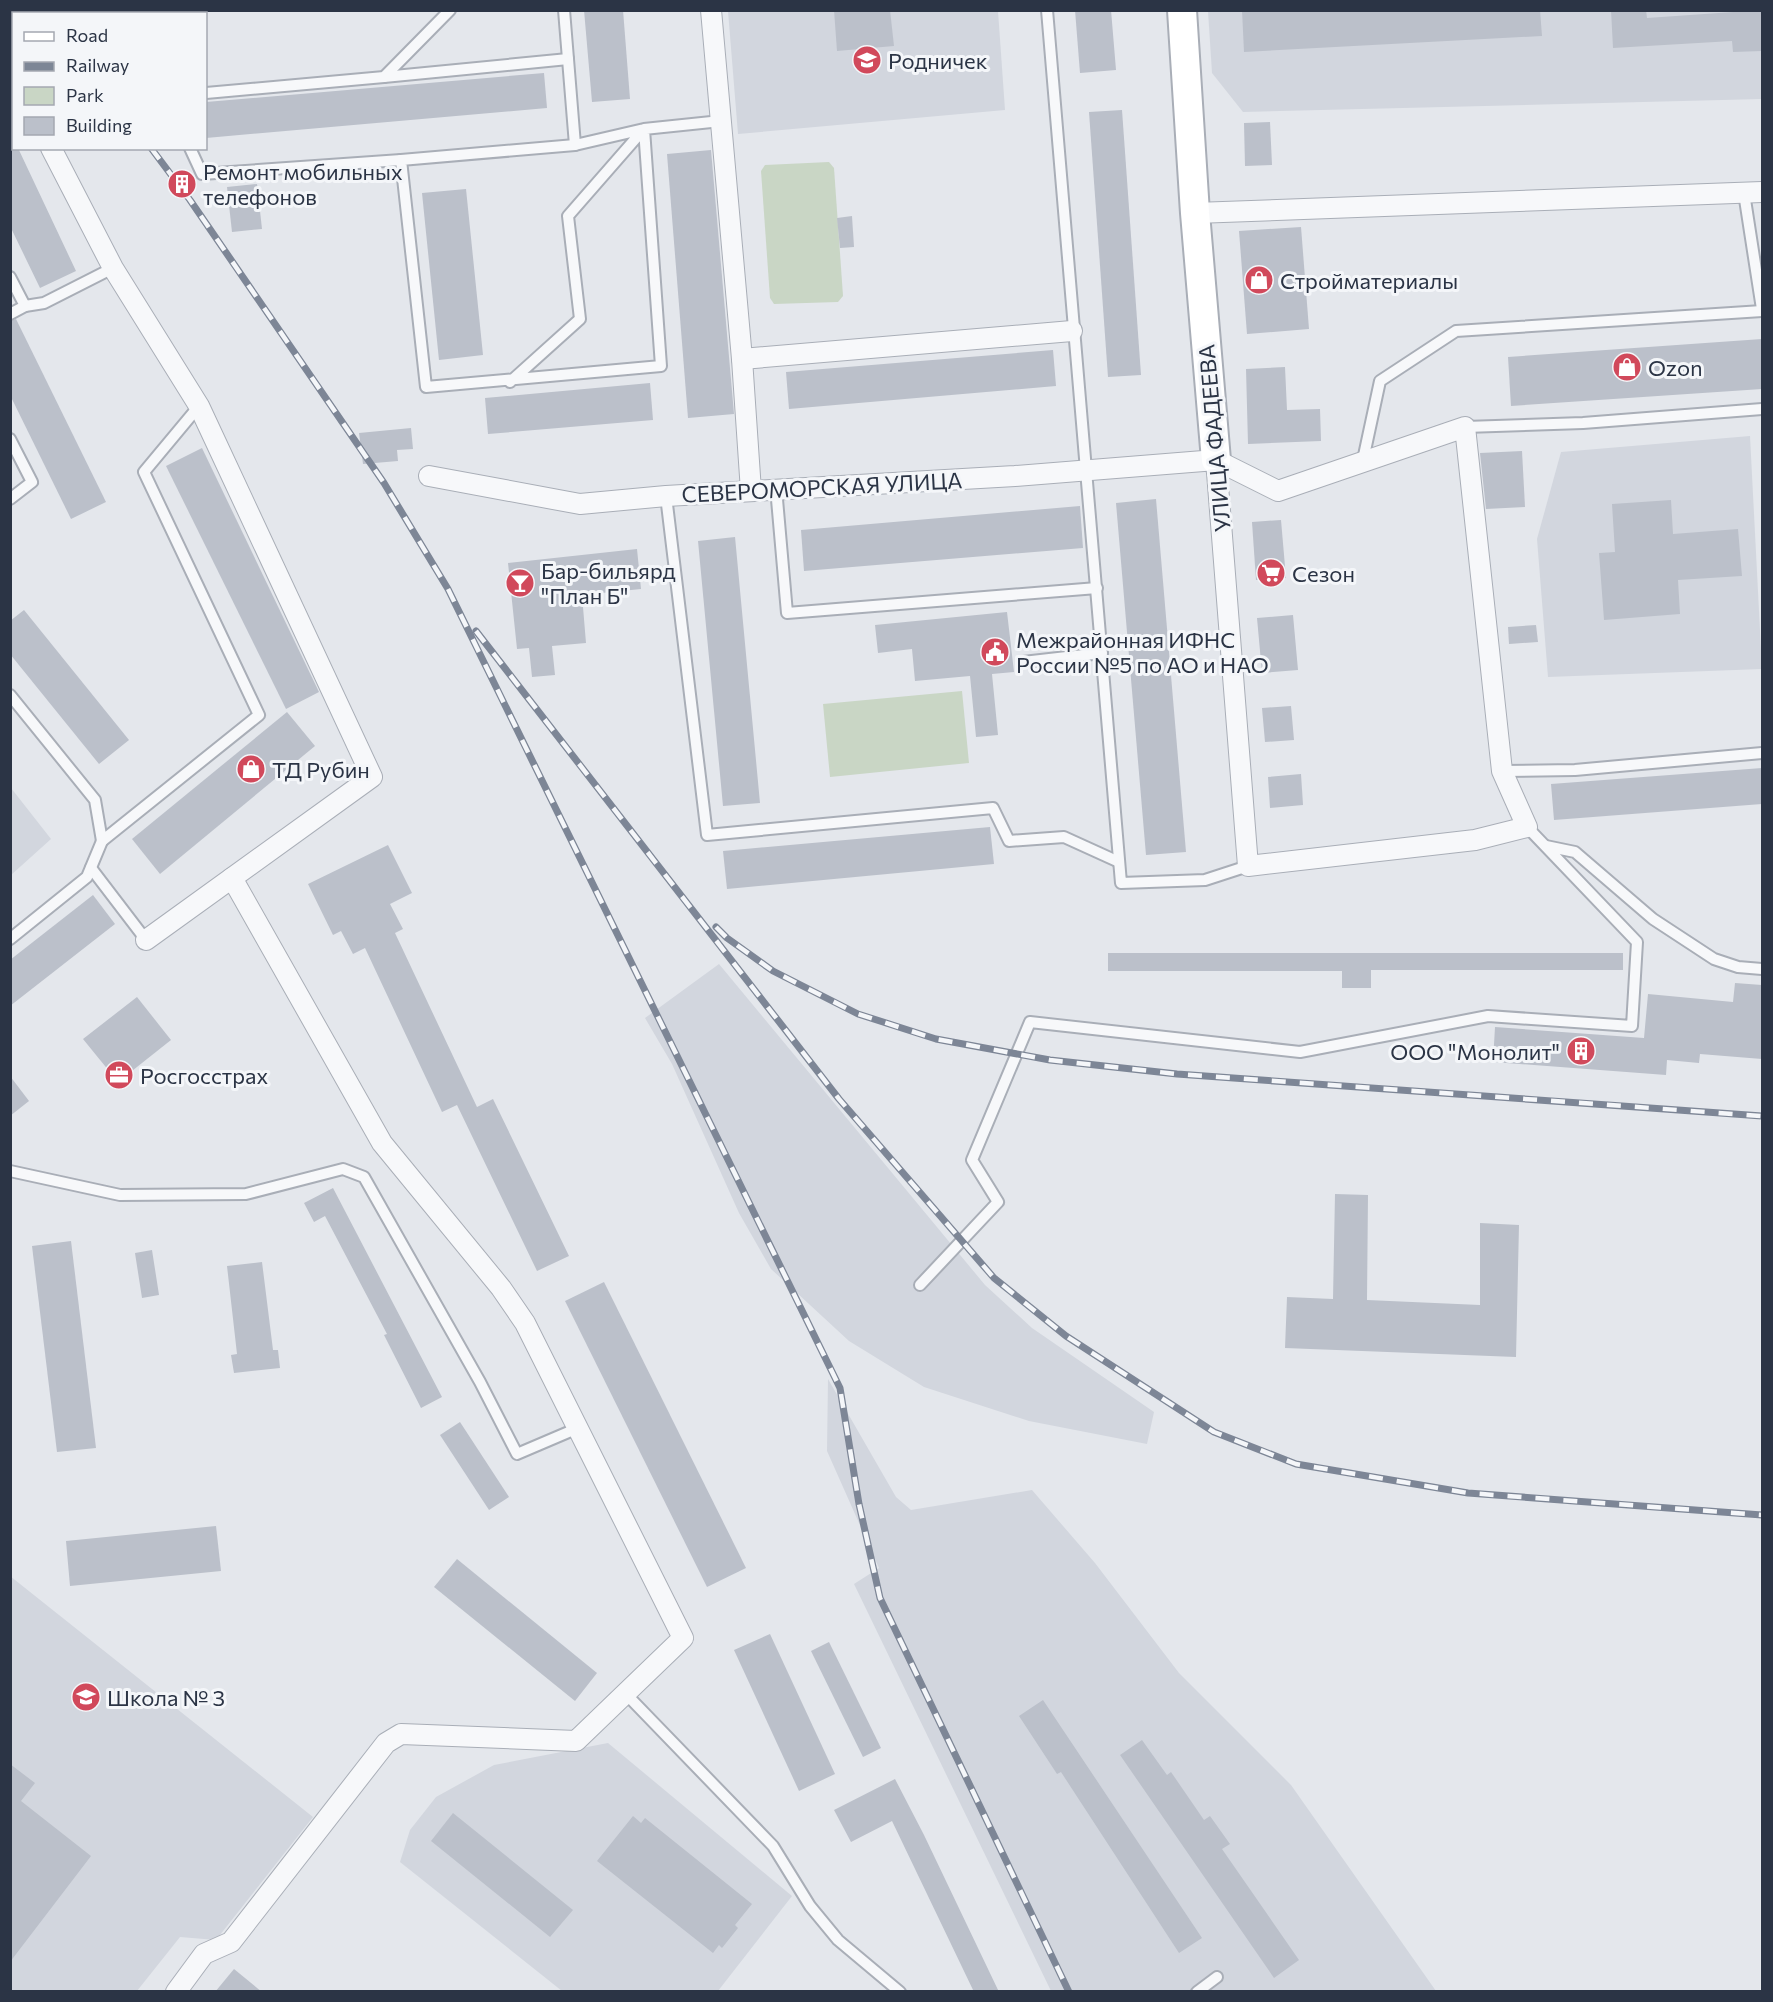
<svg xmlns="http://www.w3.org/2000/svg" width="1773" height="2002" font-family="Commissioner,sans-serif">
	<style>
		.built { fill: #d2d6de }
		.green { fill: #c9d6c5 }
		.building { fill: #bbc0ca }
		.lines { fill: none; stroke-linecap: round; stroke-linejoin: round }
		.lane-casing { stroke: #a9aeb7; stroke-width: 14 }
		.street-casing { stroke: #a9aeb7; stroke-width: 22 }
		.secondary-casing { stroke: #a9aeb7; stroke-width: 32 }
		.lane { stroke: #f7f8fa; stroke-width: 10 }
		.street { stroke: #f7f8fa; stroke-width: 20 }
		.secondary { stroke: #fff; stroke-width: 28 }
		.rail-casing { stroke: #7d8696; stroke-width: 7 }
		.rail { stroke: #f4f6f9; stroke-width: 4.5; stroke-dasharray: 14; stroke-linecap: butt }
		.labels { text-anchor: middle; dominant-baseline: central; stroke-width: 6; stroke-linejoin: round; paint-order: stroke }
		.poi-label { font-size: 22px; fill: #2b3445; stroke: #f4f6f9; text-anchor: start }
		.street-label { font-size: 22px; fill: #2b3445; stroke: #f4f6f9 }
	</style>
	<rect width="100%" height="100%" fill="#e4e7ec"/>
	<g class="built">
		<path d="M728,11H998L1005,110L738,134Z"/>
		<path d="M1208,11H1762V99L1243,112L1212,73Z"/>
		<path d="M1750,436L1762,669L1548,677L1537,539L1561,452Z"/>
		<path d="M11,788L51,839L11,875H10Z"/>
		<path d="M719,964L985,1285L1032,1328L1154,1412L1147,1444L1029,1421L924,1387L849,1341L771,1269L739,1213L672,1064L645,1018Z"/>
		<path d="M828,1379L896,1497L911,1510L1032,1490L1095,1563L1179,1673L1291,1785L1436,1991H1051L854,1584L879,1568L827,1451Z"/>
		<path d="M10,1576L313,1817L216,1940L180,1937L137,1991H11Z"/>
		<path d="M608,1743L792,1896L718,1991H562L400,1862L410,1830L436,1797L494,1765Z"/>
	</g>
	<g class="green">
		<path d="M829,162L834,168L843,296L838,302L774,304L770,298L761,171L765,165Z"/>
		<path d="M962,691L969,763L830,777L823,704Z"/>
	</g>
	<g class="building">
		<path d="M584,10H623L630,99L592,102Z"/>
		<path d="M834,10H890L894,46L837,51Z"/>
		<path d="M1075,10H1111L1116,70L1080,73Z"/>
		<path d="M1242,10H1540L1542,36L1244,52Z"/>
		<path d="M1611,10H1646L1647,18L1762,10V51L1733,52L1732,41L1613,48Z"/>
		<path d="M544,73L547,108L206,138V102Z"/>
		<path d="M1122,110L1141,375L1108,377L1089,112Z"/>
		<path d="M1270,122L1272,165L1245,166L1244,123Z"/>
		<path d="M10,133L14,148H18L76,271L40,288L10,226Z"/>
		<path d="M711,150L734,414L688,418L667,154Z"/>
		<path d="M257,184L262,229L232,232L227,187Z"/>
		<path d="M466,189L483,355L439,360L422,193Z"/>
		<path d="M852,216L854,247L840,248L837,218Z"/>
		<path d="M1301,227L1309,329L1247,334L1239,231Z"/>
		<path d="M16,319L106,502L71,519L10,395V321Z"/>
		<path d="M1762,339V389L1511,406L1508,357Z"/>
		<path d="M1053,350L1056,386L789,409L786,372Z"/>
		<path d="M1285,367L1287,410L1320,409L1321,441L1248,444L1246,369Z"/>
		<path d="M650,383L653,420L488,434L485,398Z"/>
		<path d="M411,428L413,449L397,450L398,461L363,464L359,433Z"/>
		<path d="M202,448L319,692L286,709L166,466Z"/>
		<path d="M1522,451L1525,507L1486,509L1480,453Z"/>
		<path d="M1156,499L1186,852L1146,855L1116,503Z"/>
		<path d="M1671,500L1673,534L1738,529L1742,576L1678,580L1680,614L1604,620L1599,553L1615,552L1612,504Z"/>
		<path d="M1080,506L1083,548L804,571L801,530Z"/>
		<path d="M1281,520L1286,578L1256,580L1252,522Z"/>
		<path d="M735,537L760,803L723,806L698,541Z"/>
		<path d="M637,549L641,589L582,595L586,643L552,646L555,675L532,677L529,648L517,649L508,563Z"/>
		<path d="M24,610L129,740L99,764L10,654V621Z"/>
		<path d="M1007,612L1014,672L992,674L998,735L976,737L970,676L915,681L912,649L878,653L875,625Z"/>
		<path d="M1293,615L1298,670L1262,673L1257,618Z"/>
		<path d="M1536,625L1538,642L1509,644L1508,627Z"/>
		<path d="M1291,706L1294,740L1265,742L1262,708Z"/>
		<path d="M287,712L315,746L160,874L132,839Z"/>
		<path d="M1762,768V804L1554,820L1551,784Z"/>
		<path d="M1301,774L1303,805L1270,808L1268,777Z"/>
		<path d="M990,827L994,864L727,889L723,851Z"/>
		<path d="M388,845L412,893L390,904L403,929L395,933L477,1107L493,1099L569,1256L537,1271L457,1105L442,1112L365,948L353,954L341,931L333,935L308,884Z"/>
		<path d="M93,895L115,924L10,1006V960Z"/>
		<path d="M1108,953H1623V970H1371V988H1342V971H1108Z"/>
		<path d="M1735,983L1762,985V1059L1700,1054L1699,1063L1667,1060L1666,1075L1493,1062L1495,1027L1644,1038L1648,994L1733,1002Z"/>
		<path d="M137,997L171,1040L118,1082L83,1039Z"/>
		<path d="M10,1076L29,1101L10,1116Z"/>
		<path d="M333,1188L442,1397L421,1408L384,1335L387,1334L325,1216L314,1222L304,1203Z"/>
		<path d="M1335,1194L1368,1195L1367,1300L1480,1305V1223L1519,1225L1516,1357L1285,1348L1287,1297L1333,1299Z"/>
		<path d="M71,1241L96,1448L57,1452L32,1246Z"/>
		<path d="M152,1250L159,1295L142,1298L135,1253Z"/>
		<path d="M262,1262L273,1350H278L280,1368L234,1373L231,1355L237,1354L227,1266Z"/>
		<path d="M604,1282L746,1568L707,1587L565,1301Z"/>
		<path d="M460,1422L509,1497L489,1510L440,1435Z"/>
		<path d="M216,1526L221,1571L70,1586L66,1541Z"/>
		<path d="M457,1559L597,1673L575,1701L434,1587Z"/>
		<path d="M770,1634L835,1774L799,1791L734,1650Z"/>
		<path d="M829,1642L881,1748L863,1757L811,1651Z"/>
		<path d="M1043,1700L1202,1938L1179,1953L1061,1772L1057,1774L1019,1716Z"/>
		<path d="M1142,1740L1167,1775L1171,1772L1204,1820L1210,1816L1230,1844L1222,1849L1299,1960L1274,1978L1120,1755Z"/>
		<path d="M10,1764L35,1783L21,1801L91,1856L10,1962Z"/>
		<path d="M895,1779L924,1835L999,1992H974L892,1821L851,1842L834,1810Z"/>
		<path d="M453,1813L573,1910L550,1937L431,1841Z"/>
		<path d="M633,1816L641,1823L645,1818L752,1904L735,1925L738,1928L722,1948L719,1945L713,1953L597,1861Z"/>
		<path d="M234,1969L262,1992H215Z"/>
	</g>
	<g class="lines">
		<g class="lane-casing">
			<g id="lane">
				<path d="M564,10L575,145"/>
				<path d="M1047,10L1121,883L1205,880L1248,866"/>
				<path d="M384,77L568,59"/>
				<path d="M206,93L384,77L450,10"/>
				<path d="M190,148L202,174L401,160"/>
				<path d="M1744,193L1762,309"/>
				<path d="M10,277L25,306L10,314"/>
				<path d="M25,306L44,303L113,268"/>
				<path d="M510,382L580,319L568,216L644,129L661,366L426,387L401,160L575,145L644,129L721,121"/>
				<path d="M1465,427L1583,423L1762,409"/>
				<path d="M10,439L32,482L10,499"/>
				<path d="M1363,460L1380,381L1456,331L1762,311"/>
				<path d="M776,488L787,613L1097,588"/>
				<path d="M666,496L707,835L993,808L1009,841L1064,837L1119,862"/>
				<path d="M1023,662L1102,653"/>
				<path d="M10,695L95,800L102,841L259,715L144,472L199,406"/>
				<path d="M1502,771L1575,770L1762,753"/>
				<path d="M1546,846L1575,852L1653,919L1714,959L1738,967L1762,969"/>
				<path d="M91,868L146,940"/>
				<path d="M10,939L87,877L102,841"/>
				<path d="M10,1171L120,1195L246,1194L343,1169L364,1177L480,1382L517,1454L578,1428"/>
				<path d="M920,1285L998,1202L972,1160L1030,1022L1300,1052L1488,1016L1632,1026L1637,942L1527,827"/>
				<path d="M626,1694L773,1846L810,1906L838,1940L900,1992"/>
				<path d="M1197,1992L1217,1977"/>
			</g>
		</g>
		<g class="street-casing">
			<g id="street">
				<path d="M711,10L742,359L751,491"/>
				<path d="M10,98L14,102"/>
				<path d="M51,148L113,268L199,406L372,777L146,940"/>
				<path d="M1195,213L1762,192"/>
				<path d="M742,359L1072,331"/>
				<path d="M1465,427L1502,771L1527,827L1475,840L1248,866L1216,460L1278,491Z"/>
				<path d="M429,476L580,504L666,496L1015,476L1216,460"/>
				<path d="M176,1992L204,1954L231,1942L386,1743L401,1734L576,1741L683,1638L525,1323L501,1288L382,1143L232,878"/>
			</g>
		</g>
		<g class="secondary-casing">
			<path id="secondary" d="M1182,10L1195,213L1216,460"/>
		</g>
		<use href="#lane" class="lane"/>
		<use href="#street" class="street"/>
		<use href="#secondary" class="secondary"/>
		<g class="rail-casing">
			<g id="rail">
				<path d="M46,10L49,14"/>
				<path d="M151,148L190,200L384,483L448,589L840,1388L859,1504L880,1598L1069,1992"/>
				<path d="M476,631L839,1099L994,1278L1066,1336L1214,1432L1296,1464L1468,1493L1762,1515"/>
				<path d="M716,927L727,938L773,971L858,1014L936,1039L1050,1060L1177,1074L1762,1116"/>
			</g>
		</g>
		<use href="#rail" class="rail"/>
	</g>
	<defs>
		<g id="school-disc" transform="scale(1.5)"><circle r="9.5" fill="#d1495b" stroke="#f4f6f9"/><path d="M0-5L7-2L0 1L-7-2ZM-4 1L0 2.5L4 1V4Q0 6-4 4Z" fill="#fff"/></g>
		<g id="building-disc" transform="scale(1.5)"><circle r="9.5" fill="#d1495b" stroke="#f4f6f9"/><path d="M-4-6H4V6H1V3H-1V6H-4ZM-2.5-4.3h1.7v1.8h-1.7ZM.8-4.3h1.7v1.8H.8ZM-2.5-1h1.7V.8h-1.7ZM.8-1h1.7V.8H.8Z" fill="#fff"/></g>
		<g id="shop-disc" transform="scale(1.5)"><circle r="9.5" fill="#d1495b" stroke="#f4f6f9"/><path d="M-5-2.5h2.3a2.7 3.5 0 0 1 5.4 0H5L5.5 6h-11ZM-1.5-2.5h3a1.5 2.3 0 0 0-3 0Z" fill="#fff"/></g>
		<g id="supermarket-disc" transform="scale(1.5)"><circle r="9.5" fill="#d1495b" stroke="#f4f6f9"/><path d="M-6-5.5h2.5l.6 2H6L4.5 2H-2.5L-4.4-4H-6ZM-1.5 3.2a1.3 1.3 0 1 0 .1 0ZM3 3.2a1.3 1.3 0 1 0 .1 0Z" fill="#fff"/></g>
		<g id="bar-disc" transform="scale(1.5)"><circle r="9.5" fill="#d1495b" stroke="#f4f6f9"/><path d="M-6-5H6L.8 .8V4.5H3.5V6h-7V4.5H-.8V.8Z" fill="#fff"/></g>
		<g id="civic-disc" transform="scale(1.5)"><circle r="9.5" fill="#d1495b" stroke="#f4f6f9"/><path d="M-.6-6.5H3V-4.5H.6V-3L4-1V1h2V6H-6V1h2V-1L-.6-3ZM-1.2 2.5V6h2.4V2.5Z" fill="#fff"/></g>
		<g id="office-disc" transform="scale(1.5)"><circle r="9.5" fill="#d1495b" stroke="#f4f6f9"/><path d="M-6-3h4V-5.5h4V-3h4V5H-6ZM-1-4.5V-3h2v-1.5ZM-6 0V1H6V0Z" fill="#fff"/></g>
	</defs>
	<g fill-rule="evenodd">
		<use href="#school-disc" x="867" y="60"/>
		<use href="#building-disc" x="182" y="184"/>
		<use href="#shop-disc" x="1259" y="280"/>
		<use href="#shop-disc" x="1627" y="367"/>
		<use href="#supermarket-disc" x="1271" y="573"/>
		<use href="#bar-disc" x="520" y="583"/>
		<use href="#civic-disc" x="995" y="652"/>
		<use href="#shop-disc" x="251" y="769"/>
		<use href="#building-disc" x="1581" y="1051"/>
		<use href="#office-disc" x="119" y="1075"/>
		<use href="#school-disc" x="86" y="1697"/>
	</g>
	<g class="labels">
		<g class="poi-label">
			<text x="888" y="60">Родничек</text>
			<text x="203" y="171">Ремонт мобильных<tspan x="203" dy="25">телефонов</tspan></text>
			<text x="1280" y="280">Стройматериалы</text>
			<text x="1648" y="367">Ozon</text>
			<text x="541" y="570">Бар-бильярд<tspan x="541" dy="25">"План Б"</tspan></text>
			<text x="1292" y="573">Сезон</text>
			<text x="1016" y="639">Межрайонная ИФНС<tspan x="1016" dy="25">России №5 по АО и НАО</tspan></text>
			<text x="272" y="769">ТД Рубин</text>
			<text x="1560" y="1051" text-anchor="end">ООО "Монолит"</text>
			<text x="140" y="1075">Росгосстрах</text>
			<text x="107" y="1697">Школа № 3</text>
		</g>
		<g class="street-label">
			<text transform="translate(1214 438) rotate(-95)">УЛИЦА ФАДЕЕВА</text>
			<text transform="translate(822 487) rotate(-3)">СЕВЕРОМОРСКАЯ УЛИЦА</text>
		</g>
	</g>
	<rect width="1773" height="2002" fill="none" stroke="#2b3445" stroke-width="24"/>
	<rect x="12" y="12" width="195" height="138" fill="#f4f6f9" stroke="#a4a8b1" stroke-width="1.5"/>
	<rect x="24" y="32" width="30" height="9" fill="#ffffff" stroke="#a4a8b1" stroke-width="1.5"/>
	<text x="66" y="42" font-size="18" fill="#2b3445">Road</text>
	<rect x="24" y="62" width="30" height="9" fill="#7d8696" stroke="#a4a8b1" stroke-width="1.5"/>
	<text x="66" y="72" font-size="18" fill="#2b3445">Railway</text>
	<rect x="24" y="87" width="30" height="18" fill="#c9d6c5" stroke="#a4a8b1" stroke-width="1.5"/>
	<text x="66" y="102" font-size="18" fill="#2b3445">Park</text>
	<rect x="24" y="117" width="30" height="18" fill="#bbc0ca" stroke="#a4a8b1" stroke-width="1.5"/>
	<text x="66" y="132" font-size="18" fill="#2b3445">Building</text>
</svg>
